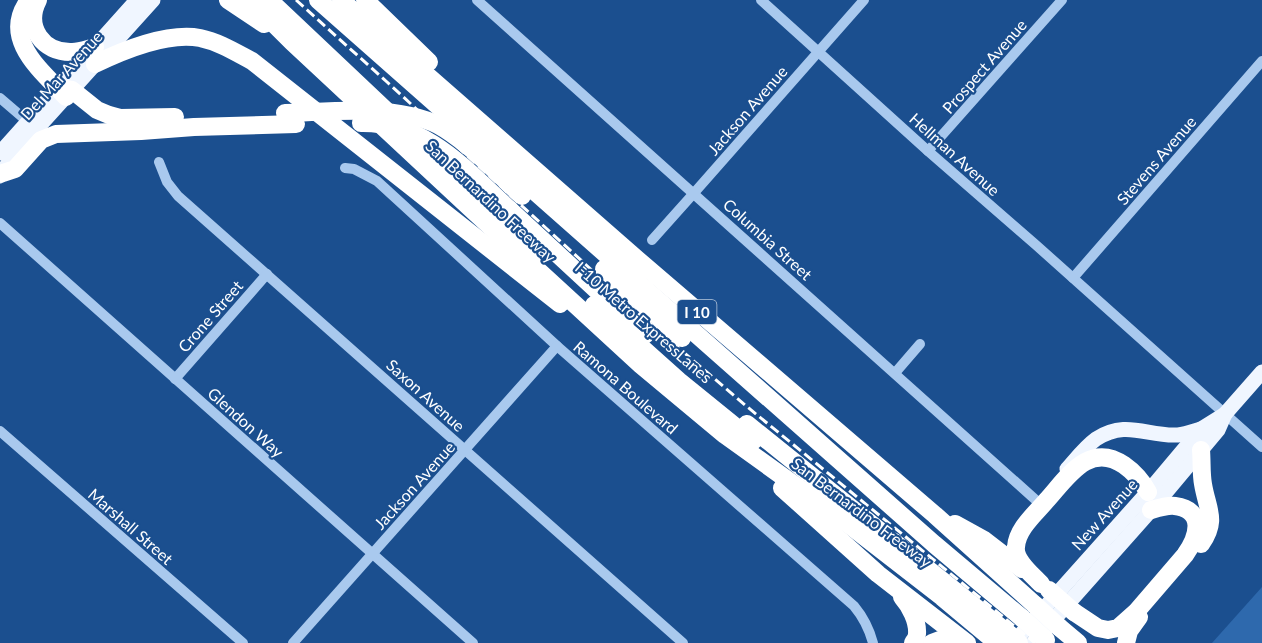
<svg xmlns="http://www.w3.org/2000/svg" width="1262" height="643" font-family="Lato,sans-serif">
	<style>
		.green { fill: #2e69ad }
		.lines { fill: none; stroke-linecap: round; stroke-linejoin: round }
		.minor { stroke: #a9c9ee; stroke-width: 10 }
		.major { stroke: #f0f6ff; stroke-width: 15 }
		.highway { stroke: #fff; stroke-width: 18 }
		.rail { stroke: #fff; stroke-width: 3; stroke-dasharray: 10 4.5; stroke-linecap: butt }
		.highway-bridge { stroke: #fff; stroke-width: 18 }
		.labels { text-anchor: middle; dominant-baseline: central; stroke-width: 4.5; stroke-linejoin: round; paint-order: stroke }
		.shield { fill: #1b4f8f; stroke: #bbcadd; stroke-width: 1.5 }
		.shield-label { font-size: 15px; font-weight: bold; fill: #fff }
		.street-label { font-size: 16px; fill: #fff; stroke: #1b4f8f }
	</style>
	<rect width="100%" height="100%" fill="#1b4f8f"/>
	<path class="green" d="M1262,587V643H1212Z"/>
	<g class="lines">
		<g class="minor">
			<path d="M477,0L1038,502"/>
			<path d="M761,0L928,151L1036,245L1262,447"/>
			<path d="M0,98L28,122"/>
			<path d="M928,151L1062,0"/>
			<path d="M159,162L167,182L178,196L683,643"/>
			<path d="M345,168L354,169L377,181L557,346L854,606C864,618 869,628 873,643"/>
			<path d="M0,223L473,643"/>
			<path d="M652,240L694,193L864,0"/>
			<path d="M1073,278L1262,61"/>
			<path d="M895,373L920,344"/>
			<path d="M175,379L267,274"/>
			<path d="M0,431L243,643"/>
			<path d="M293,643L557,346"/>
		</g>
		<g class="major">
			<path d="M0,153L137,0"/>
			<path d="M0,176L14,154L153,0"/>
			<path d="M1067,469C1076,459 1085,447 1096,439C1127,419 1147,437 1178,435C1186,434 1194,431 1201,429"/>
			<path d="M1013,643L1148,492L1201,429L1225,414L1262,372"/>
			<path d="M1033,643L1151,510L1218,430L1225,414"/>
		</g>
		<g class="highway">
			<path d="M29,0C0,39 42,71 66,97"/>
			<path d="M38,0C24,27 43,53 72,52C80,52 87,49 95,47"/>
			<path d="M228,0L264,24"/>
			<path d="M250,0L292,42L469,207L641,365L725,435L835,514L942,597L997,643"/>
			<path d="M269,0L394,118"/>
			<path d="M318,0L934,544L1022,618"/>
			<path d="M341,0L638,260L935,515L1035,605"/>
			<path d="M365,0L429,62"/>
			<path d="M95,64C124,50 168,32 200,38C219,42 235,52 252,61L560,304"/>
			<path d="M59,88L72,90L97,110L109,115L120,118L175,117"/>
			<path d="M417,139L536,252"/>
			<path d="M3,173L15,169L41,140L56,134L141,131L194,127L296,124"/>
			<path d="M510,210L645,335"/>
			<path d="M604,269L682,338"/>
			<path d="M594,305L679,381L753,441"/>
			<path d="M747,424L880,531"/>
			<path d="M1201,450C1202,461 1201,473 1203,484C1207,509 1218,520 1201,544"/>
			<path d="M782,488L878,574L967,643"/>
			<path d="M955,524L984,540L1022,569"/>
			<path d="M866,526L875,533L894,542L1009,634"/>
			<path d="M1041,584C1033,575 1014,561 1016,547C1017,529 1035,514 1046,501C1067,478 1089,441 1124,465C1134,472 1142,481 1148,492"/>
			<path d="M902,597C910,606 918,621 917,634C917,637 915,640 913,643"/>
			<path d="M1074,612L1098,628L1108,630L1118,628L1136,612L1185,555C1198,537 1206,510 1175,506C1168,505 1158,508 1151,510"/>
			<path d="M1059,627L1078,643"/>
			<path d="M932,643L940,640L958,643"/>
			<path d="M1126,643L1129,631L1139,617"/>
		</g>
		<path class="rail" d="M296,0L387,82L645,319L745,405L1035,643"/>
		<g class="highway-bridge">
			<path d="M285,113C333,112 403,103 445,129C473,147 497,173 522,196"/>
			<path d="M361,123C426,122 465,169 510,210"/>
			<path d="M1049,590L1074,612"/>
			<path d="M1035,605L1059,627"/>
			<path d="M1022,618L1046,640"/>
			<path d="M1009,634L1019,643"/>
		</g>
	</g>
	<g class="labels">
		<rect class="shield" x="677.5" y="300" width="39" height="24" rx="4.5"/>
		<g class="shield-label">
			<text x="697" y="312">I 10</text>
		</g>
		<g class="street-label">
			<text transform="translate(984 66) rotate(-49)">Prospect Avenue</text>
			<text transform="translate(61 75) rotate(-48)">Del Mar Avenue</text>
			<text transform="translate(747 110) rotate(-49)">Jackson Avenue</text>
			<text transform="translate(955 154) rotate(42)">Hellman Avenue</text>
			<text transform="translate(1156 160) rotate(-49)">Stevens Avenue</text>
			<text transform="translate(491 201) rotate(43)">San Bernardino Freeway</text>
			<text transform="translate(768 239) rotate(42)">Columbia Street</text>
			<text transform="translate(210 316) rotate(-49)">Crone Street</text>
			<text transform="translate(644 322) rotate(41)">I-10 Metro ExpressLanes</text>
			<text transform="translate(626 387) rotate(41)">Ramona Boulevard</text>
			<text transform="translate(426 395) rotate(42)">Saxon Avenue</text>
			<text transform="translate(246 422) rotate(42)">Glendon Way</text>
			<text transform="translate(414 485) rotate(-48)">Jackson Avenue</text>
			<text transform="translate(862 512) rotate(37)">San Bernardino Freeway</text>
			<text transform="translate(1104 514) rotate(-48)">New Avenue</text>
			<text transform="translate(131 526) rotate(41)">Marshall Street</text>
		</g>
	</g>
</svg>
